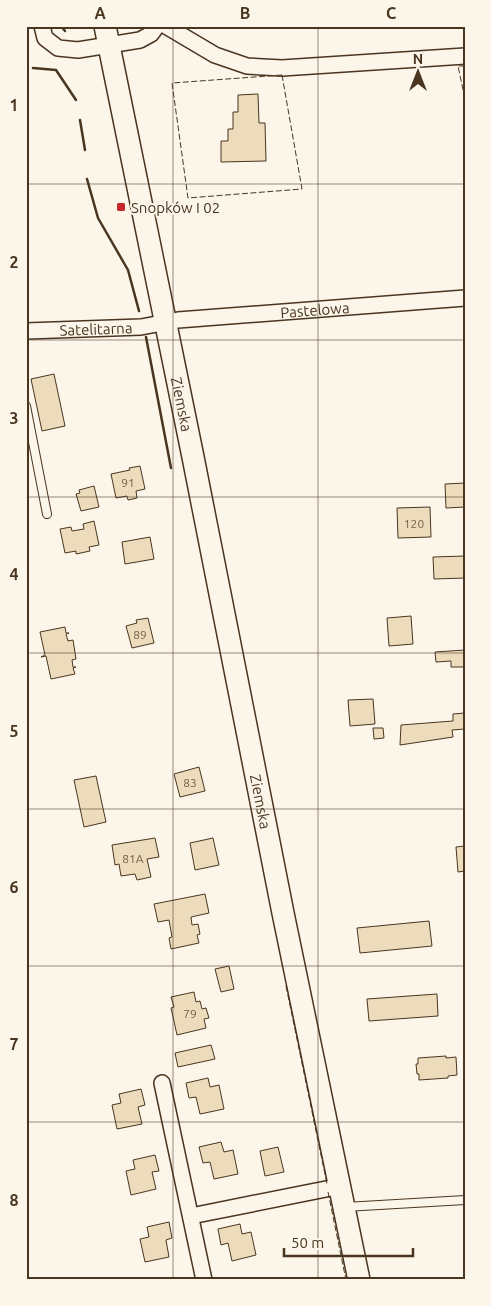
<svg xmlns="http://www.w3.org/2000/svg" width="491" height="1306" font-family="Ubuntu,sans-serif">
	<style>
		.building { fill: #ecdcbc; stroke: #4a3520 }
		.lines { fill: none; stroke-linecap: round; stroke-linejoin: round }
		.lane-casing { stroke: #4a3520; stroke-width: 10 }
		.street-casing { stroke: #4a3520; stroke-width: 18 }
		.secondary-casing { stroke: #4a3520; stroke-width: 24 }
		.lane { stroke: #fbf6e9; stroke-width: 8 }
		.street { stroke: #fbf6e9; stroke-width: 15 }
		.secondary { stroke: #fbf6e9; stroke-width: 21 }
		.fence { stroke: #4a3520; stroke-width: 1; stroke-dasharray: 6 2.5; stroke-linecap: butt }
		.wall { stroke: #4a3520; stroke-width: 2.5 }
		.grid { fill: none; stroke: #4a3520; stroke-width: 1; stroke-opacity: 0.55 }
		.poi-dot { fill: #c62828; stroke: #fbf6e9; stroke-width: 2 }
		.labels { text-anchor: middle; dominant-baseline: central; stroke-width: 4; stroke-linejoin: round; paint-order: stroke }
		.number-label { font-size: 12px; fill: #725f47 }
		.poi-label { font-size: 15px; fill: #4a3520; stroke: #fbf6e9; text-anchor: start }
		.street-label { font-size: 15px; fill: #4a3520; stroke: #fbf6e9 }
		.neatline { fill: none; stroke: #4a3520; stroke-width: 2 }
		.grid-label { font-size: 16px; text-anchor: middle; font-weight: bold; fill: #4a3520 }
	</style>
	<rect width="100%" height="100%" fill="#fbf6e9"/>
	<g class="building">
		<path d="M258,94L259,123H265L266,161L221,162V141H228V129H233V112H238V95Z"/>
		<path d="M54,374L65,426L42,431L31,379Z"/>
		<path d="M140,466L145,489L136,491L137,498L128,500L127,496L116,498L111,474L130,470L129,468Z"/>
		<path d="M465,483V507L446,508L445,484Z"/>
		<path d="M94,486L99,507L81,511L76,494L80,493L79,490Z"/>
		<path d="M430,507L431,537L398,538L397,508Z"/>
		<path d="M94,521L99,545L89,547L90,551L76,554V551L65,553L60,529L71,527L72,531L84,529L83,524Z"/>
		<path d="M150,537L154,559L125,564L122,542Z"/>
		<path d="M465,556V578L434,579L433,557Z"/>
		<path d="M411,616L413,644L389,646L387,618Z"/>
		<path d="M148,618L154,643L132,648L126,626L137,623L136,620Z"/>
		<path d="M65,627L66,633H69L66,634L68,641L73,640L76,659L72,660L73,667H76L73,668L75,674L51,679L46,656L41,657L45,655L40,632Z"/>
		<path d="M465,650V667H451V661L436,662L435,652Z"/>
		<path d="M373,699L375,724L350,726L348,700Z"/>
		<path d="M465,713V729L452,730L453,737L400,745L401,725L453,721V714Z"/>
		<path d="M373,728H383L384,738L374,739Z"/>
		<path d="M199,767L205,791L180,797L174,774Z"/>
		<path d="M96,776L106,822L84,827L74,780Z"/>
		<path d="M155,838L159,857L147,859L151,877L137,880L135,874L121,876L119,864L115,865L112,845Z"/>
		<path d="M213,838L219,865L195,870L190,843Z"/>
		<path d="M465,846V871L458,872L456,847Z"/>
		<path d="M205,894L209,913L191,917L192,925L198,924L200,934L197,935L199,943L171,949L169,938L172,937L169,920L158,922L154,904Z"/>
		<path d="M429,921L432,946L360,953L357,928Z"/>
		<path d="M229,966L234,989L221,992L215,969Z"/>
		<path d="M194,992L196,1002L200,1001L202,1009L206,1008L209,1018L204,1019L206,1028L177,1035L171,1008L174,1007L171,997Z"/>
		<path d="M437,994L438,1016L369,1021L367,999Z"/>
		<path d="M211,1045L215,1059L178,1067L175,1053Z"/>
		<path d="M446,1056V1058L456,1057L457,1075L448,1076V1078L419,1080V1074H417L416,1064H418V1058Z"/>
		<path d="M208,1078L210,1087L219,1085L224,1109L200,1114L196,1097L189,1098L186,1083Z"/>
		<path d="M141,1089L145,1105L138,1107L142,1124L117,1129L112,1105L121,1103L119,1094Z"/>
		<path d="M221,1142L224,1152L233,1150L238,1174L214,1179L210,1162L203,1163L199,1147Z"/>
		<path d="M278,1147L284,1172L265,1176L260,1151Z"/>
		<path d="M155,1155L159,1171L152,1172L156,1189L131,1195L126,1171L135,1169L133,1160Z"/>
		<path d="M169,1222L172,1238L166,1240L169,1257L145,1262L140,1239L149,1237L147,1227Z"/>
		<path d="M240,1224L242,1234L251,1232L256,1255L232,1261L228,1243L221,1245L218,1229Z"/>
	</g>
	<g class="lines">
		<g class="lane-casing">
			<g id="lane">
				<path d="M26,406L47,514"/>
				<path d="M345,1207L465,1200"/>
			</g>
		</g>
		<g class="street-casing">
			<g id="street">
				<path d="M42,26L45,38L58,48L78,50L140,40L151,34L157,26"/>
				<path d="M166,26L215,55L247,66L282,68L465,56"/>
				<path id="s1" d="M26,331L141,327L178,320L465,298"/>
				<path d="M162,1083L204,1280"/>
				<path d="M191,1216L341,1186"/>
			</g>
		</g>
		<g class="secondary-casing">
			<g id="secondary">
				<path id="s2" d="M105,26L193,457L283,913L359,1280"/>
			</g>
		</g>
		<use href="#lane" class="lane"/>
		<use href="#street" class="street"/>
		<use href="#secondary" class="secondary"/>
		<g class="fence">
			<path d="M465,66H458L465,99"/>
			<path d="M282,75L302,189L188,198L172,83Z"/>
			<path d="M286,986L327,1184"/>
			<path d="M328,1192L346,1280"/>
		</g>
		<g class="wall">
			<path d="M61,26L65,31"/>
			<path d="M33,68L56,70L76,100"/>
			<path d="M80,120L85,150"/>
			<path d="M87,179L98,218L128,270L139,311"/>
			<path d="M146,337L171,468"/>
		</g>
	</g>
	<path class="grid" d="M173,26V1280M318,26V1280M26,184H465M26,340H465M26,497H465M26,653H465M26,809H465M26,966H465M26,1122H465"/>
	<rect class="poi-dot" x="116" y="202" width="10" height="10" rx="2.5"/>
	<g class="labels">
		<g class="number-label">
			<text x="128" y="482">91</text>
			<text x="414" y="523">120</text>
			<text x="140" y="634">89</text>
			<text x="190" y="782">83</text>
			<text x="133" y="858">81A</text>
			<text x="190" y="1013">79</text>
		</g>
		<g class="poi-label">
			<text x="131" y="207">Snopków I 02</text>
		</g>
		<g class="street-label">
			<text stroke="none"><textPath href="#s1" startOffset="290">Pastelowa</textPath></text>
			<text stroke="none"><textPath href="#s1" startOffset="70">Satelitarna</textPath></text>
			<text stroke="none"><textPath href="#s2" startOffset="386">Ziemska</textPath></text>
			<text stroke="none"><textPath href="#s2" startOffset="791">Ziemska</textPath></text>
		</g>
	</g>
	<rect width="491" height="1306" fill="none" stroke="#fbf6e9" stroke-width="55"/>
	<g transform="translate(418 72)" stroke="#fbf6e9" stroke-width="4" paint-order="stroke">
	<path d="M0-4L9 19L0 12L-9 19Z" fill="#4a3520"/>
	<text y="-8" font-size="14" font-weight="bold" text-anchor="middle" fill="#4a3520">N</text>
	</g>
	<path d="M284 1248v8h129v-8" fill="none" stroke="#4a3520" stroke-width="2.5"/>
	<text x="291" y="1248" font-size="15" fill="#4a3520" stroke="#fbf6e9" stroke-width="4" paint-order="stroke">50 m</text>
	<rect x="28" y="28" width="436" height="1250" class="neatline"/>
	<g class="grid-label">
		<text x="100" y="19">A</text>
		<text x="245" y="19">B</text>
		<text x="391" y="19">C</text>
		<text x="14" y="111">1</text>
		<text x="14" y="268">2</text>
		<text x="14" y="424">3</text>
		<text x="14" y="580">4</text>
		<text x="14" y="737">5</text>
		<text x="14" y="893">6</text>
		<text x="14" y="1050">7</text>
		<text x="14" y="1206">8</text>
	</g>
</svg>
